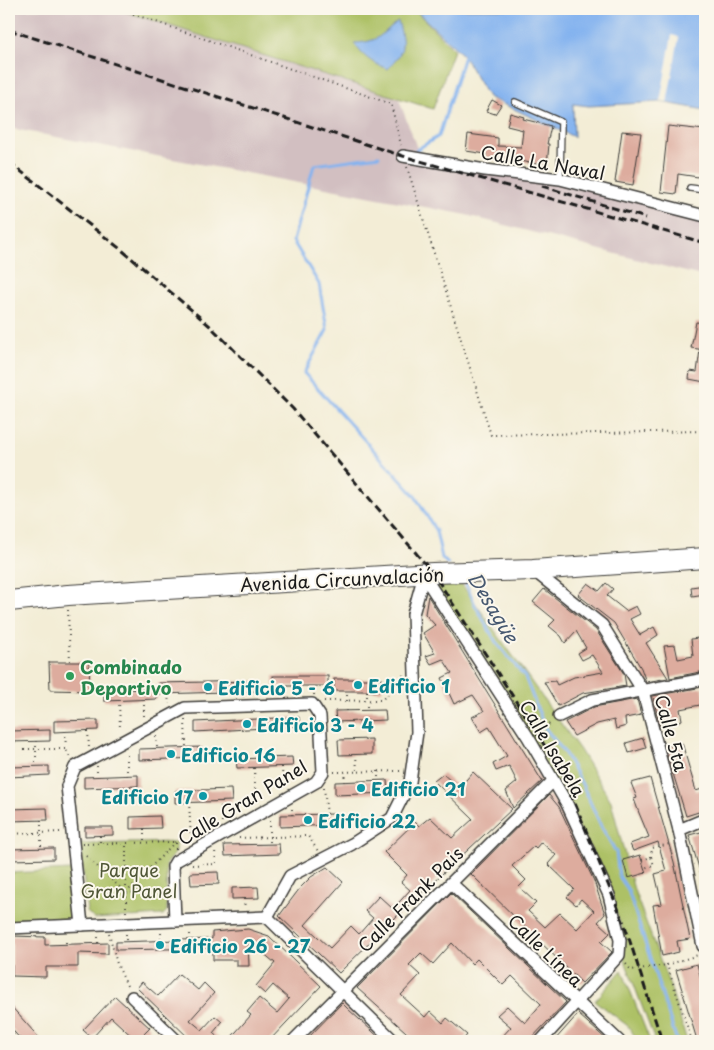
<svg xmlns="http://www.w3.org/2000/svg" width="714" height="1050" font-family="'Playpen Sans',sans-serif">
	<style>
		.industrial { fill: #d2bfc1 }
		.green { fill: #adc166; stroke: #646e41 }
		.water { fill: #84b3ef; stroke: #506886 }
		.pier { fill: #f3edd6 }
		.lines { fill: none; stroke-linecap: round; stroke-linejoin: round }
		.stream { stroke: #84b3ef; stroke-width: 3 }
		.building { fill: #ddac9e; fill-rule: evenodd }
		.lane-casing { stroke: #3c3b38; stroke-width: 8 }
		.street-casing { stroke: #3c3b38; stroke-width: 14 }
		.highway-casing { stroke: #3c3b38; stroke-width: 22 }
		.path { stroke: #3c3b38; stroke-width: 2; stroke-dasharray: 1 4; stroke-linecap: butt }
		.lane { stroke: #fff; stroke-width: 5.5 }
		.street { stroke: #fff; stroke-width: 11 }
		.highway { stroke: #fff; stroke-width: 20 }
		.rail { stroke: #1c1c1c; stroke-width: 3; stroke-dasharray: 8 4; stroke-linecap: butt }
		.leisure-dot { fill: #2e9e5b; stroke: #fbf7ec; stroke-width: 2 }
		.culture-dot { fill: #0f9aa8; stroke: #fbf7ec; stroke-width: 2 }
		.labels { text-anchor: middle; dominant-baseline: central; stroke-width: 4; stroke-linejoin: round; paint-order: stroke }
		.street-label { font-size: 18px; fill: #1c1c1c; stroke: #fbf7ec }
		.leisure-label { font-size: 18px; font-weight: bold; fill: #27864d; stroke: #fbf7ec; text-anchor: start }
		.culture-label { font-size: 18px; font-weight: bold; fill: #0d838f; stroke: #fbf7ec; text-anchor: start }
		.park-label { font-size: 18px; fill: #4f5636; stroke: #fbf7ec }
		.water-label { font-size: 19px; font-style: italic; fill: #465870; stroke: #fbf7ec }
	</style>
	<rect width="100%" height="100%" fill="#fbf7ec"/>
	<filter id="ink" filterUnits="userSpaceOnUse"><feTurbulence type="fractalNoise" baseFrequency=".02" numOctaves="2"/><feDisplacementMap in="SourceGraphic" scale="10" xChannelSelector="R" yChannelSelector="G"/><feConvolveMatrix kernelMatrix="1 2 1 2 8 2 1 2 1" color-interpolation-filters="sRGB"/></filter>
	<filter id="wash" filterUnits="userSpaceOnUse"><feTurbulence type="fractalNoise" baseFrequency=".0096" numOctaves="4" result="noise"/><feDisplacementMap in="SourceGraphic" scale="20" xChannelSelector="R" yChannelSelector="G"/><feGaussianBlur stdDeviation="1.12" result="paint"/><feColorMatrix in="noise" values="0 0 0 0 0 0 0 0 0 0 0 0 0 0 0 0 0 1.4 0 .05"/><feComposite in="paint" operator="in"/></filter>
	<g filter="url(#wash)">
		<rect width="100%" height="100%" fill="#f3edd6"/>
		<path class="industrial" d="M9,9H126L398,97L421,159L560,179L705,217V277L462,214L9,128Z"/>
		<g class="green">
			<path d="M117,9H414L454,50L433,109Z"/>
			<path d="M429,578L458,579L580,750L611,801L634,890L670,986L687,1041H655L624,958V934L595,856Z"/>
			<path d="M176,842V852L166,865L167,911L163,915L94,919L87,912L80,844Z"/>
			<path d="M71,870L76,920L9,922V873Z"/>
			<path d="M622,970L650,1041H638L628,1026L595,1001Z"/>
		</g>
		<g class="water">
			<path d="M414,9H705V110L660,102L589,106L573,104L574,137L488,97L464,56Z"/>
			<path d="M398,21C405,45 405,51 388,69C372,63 363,57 354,43C379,42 380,35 398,21Z"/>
		</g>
		<path class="pier" d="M672,35L679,37L667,103L660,102Z"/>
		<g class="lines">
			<g class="stream">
				<path d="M416,150L439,136L464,56"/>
				<path d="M379,156L314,165L293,241L319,284L327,330L304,373L415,496L436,531L442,558L448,564"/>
				<path d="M464,579L475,605L496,642L525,677L545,728L564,752L582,784L601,826L616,852L619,876L628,890L677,1041"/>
			</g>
		</g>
		<g id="blocks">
			<g class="building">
				<path d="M492,100L501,105L495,114L486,111Z"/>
				<path d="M510,113L524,117L523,119L551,126L547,144H549L547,166L520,161L485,159L486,154L466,151L468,134L498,138V146L521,147L523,130L507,126Z"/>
				<path d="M668,126L705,130V178L678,174L676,194L661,192Z"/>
				<path d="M622,131L641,133L633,185L615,182Z"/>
				<path d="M696,322L705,323V350L691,348Z"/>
				<path d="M700,350L705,351V382L689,379L690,371L697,372Z"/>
				<path d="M588,583L599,591L606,583L613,589L607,596L626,611L636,606L640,614L630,619L640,635L654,627L658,635L646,643L668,678L646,682L641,668L614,623L578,595Z"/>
				<path d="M705,585V594L692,596L691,587Z"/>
				<path d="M544,589L596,630L624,674L626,686L583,693L558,706L544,682L555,681L557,685L574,677L603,672L592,655L582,660L578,653L586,648L576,631L565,643L561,636L549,626L555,620L533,602Z"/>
				<path d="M428,596L542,781L513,808L506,791L517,782L509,766L496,771L493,764L507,756L489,727L481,732L472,717L484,711L473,695L454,704L442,678L452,673L443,659L431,664L426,656L435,653L423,633L435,625L425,614Z"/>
				<path d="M705,637V647H702L705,671L670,678L664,646L675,645L678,659L693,656L691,639Z"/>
				<path d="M49,662H89L90,691L50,690Z"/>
				<rect x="273" y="676" width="55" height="10"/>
				<rect x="334" y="679" width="48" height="12"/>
				<path d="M257,681L258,691L159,694L158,683Z"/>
				<path d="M703,687L705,704L680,709L682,720L660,728L653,696Z"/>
				<path d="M157,689V699L104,701V690Z"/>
				<path d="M637,699L641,715L625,718L626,726L616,729L614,720L597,724L574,736L565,722L594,707Z"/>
				<path d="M385,710L386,720L336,722L335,711Z"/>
				<path d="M299,717L300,726L195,732V722Z"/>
				<path d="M98,720V730L54,732V721Z"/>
				<path d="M50,730V741L9,742V731Z"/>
				<path d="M643,738L646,748L629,753L626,743Z"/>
				<path d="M372,739V754L339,755L338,740Z"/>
				<path d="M682,743L696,791L705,788V810L686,816L665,747Z"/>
				<path d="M202,747V758L139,760V749Z"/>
				<path d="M292,757L293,766L237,768L236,759Z"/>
				<path d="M49,766V775L9,777V767Z"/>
				<path d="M473,772L512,809L398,915L339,973L279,916L300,888L311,877L327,867L343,882L305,925L330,948L351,926L359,934L373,918L365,911L379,896L393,909L410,890L401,882L407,875L384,852L415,822L419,826L430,817L452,838L473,819L434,781L443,774L459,788Z"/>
				<path d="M138,775V786L84,788V777Z"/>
				<path d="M650,778L674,862L690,939L677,941L679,952L662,956L653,905L662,904L655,874L666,871L658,842L633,851L630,844L649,837L639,813L634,799L637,798L631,783Z"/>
				<path d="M387,780L388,793L335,795V782Z"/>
				<path d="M231,789L232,801L175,803V791Z"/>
				<path d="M549,795L559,807L594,881L605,914L598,922L610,933L601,942L612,952L582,983L471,874ZM541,842L556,855L548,864L574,889L567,897L576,905L581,899L594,911L577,929L560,913L545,927L528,911L536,903L519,887L526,880L512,866L534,846L536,848Z"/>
				<path d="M47,808L48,820L9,821V809Z"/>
				<path d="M335,814V825L280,827V815Z"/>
				<path d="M160,816L161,828L130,829V817Z"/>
				<path d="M85,827H113V835L85,836Z"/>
				<path d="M705,831V880L703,881L689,835Z"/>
				<path d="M279,844L280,854L225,856L224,845Z"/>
				<path d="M54,848V859L9,860V849Z"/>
				<path d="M640,855L646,873L628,878L623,860Z"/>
				<path d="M218,872L219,884L191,885L190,873Z"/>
				<path d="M258,887L259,898L232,899V888Z"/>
				<path d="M451,893L566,1002L529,1041H498L511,1027L497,1015L507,1006L525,1023L541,1004L512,976L503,985L477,959L472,964L452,943L433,964L421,953L409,965L420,975L401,995L425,1017L430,1011L443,1023L447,1018L467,1035L462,1041H416L357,988Z"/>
				<path d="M248,929L269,936L321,986L269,1041H228L251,1015L247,1012L259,998L277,1013L289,999L273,985L265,994L256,986L275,963L248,940L249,966H237V960H213V948L116,950V942L212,939V932Z"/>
				<path d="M12,936L45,937V945L108,943V954L78,953V967H46V977L12,976Z"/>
				<path d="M697,964L705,994V1037L697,1040L676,970Z"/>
				<path d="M179,974L198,990L204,983L214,993L190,1020L202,1030L215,1016L222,1022L213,1033L222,1041H192L137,988L142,982L158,996Z"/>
				<path d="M115,996L150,1028L137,1041L111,1017L92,1038L83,1030Z"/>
				<path d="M342,1003L348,1009L383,1041H305Z"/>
				<path d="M9,1004L42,1041H22L9,1026Z"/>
				<path d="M578,1014L608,1041H554Z"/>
			</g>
		</g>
	</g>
	<g filter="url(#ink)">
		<use href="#blocks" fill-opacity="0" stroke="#3c3b38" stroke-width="1"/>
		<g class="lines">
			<g class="lane-casing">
				<g id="lane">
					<path d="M515,102L561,122L560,179"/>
					<path d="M690,188L705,190"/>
				</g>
			</g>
			<g class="street-casing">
				<g id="street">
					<path d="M403,156L485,170L560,179L705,216"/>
					<path d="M533,570L602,625L643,691L679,830L703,946"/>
					<path d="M422,573L528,737L567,804L609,895L620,940L619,955L541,1041"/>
					<path d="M559,716L592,700L705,679"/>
					<path d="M679,830L705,819"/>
					<path d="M451,883L619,1041"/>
					<path d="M267,917L290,876L352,844L392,818L410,782L417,732L413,614L424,575"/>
					<path d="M267,917L394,1041"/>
					<path d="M82,925L67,786L75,767L185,708L312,704L320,716L323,772L316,782L176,861L173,866L175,921"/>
					<path d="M9,928L267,917"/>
					<path d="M132,997L177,1041"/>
					<path d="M293,1041L552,782"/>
				</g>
			</g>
			<g class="highway-casing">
				<path id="highway" d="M9,601L68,595L433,573L533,570L705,558"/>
			</g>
			<g class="path">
				<path d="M119,9L391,104L401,145"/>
				<path d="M407,167L491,435L705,431"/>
				<path d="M68,610L70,662"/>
				<path d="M287,686V694"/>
				<path d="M243,691V697"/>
				<path d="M367,691V710"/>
				<path d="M168,694L169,704"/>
				<path d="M314,695L315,686"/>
				<path d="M119,700L120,730"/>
				<path d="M144,700V718"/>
				<path d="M324,701L381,700L395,689L404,674"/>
				<path d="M347,711V691"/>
				<path d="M185,720L186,747"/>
				<path d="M65,731L66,749L70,758"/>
				<path d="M88,731L89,748"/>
				<path d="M536,733L551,723"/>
				<path d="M156,736L157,748"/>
				<path d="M36,741V766"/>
				<path d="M9,749H66"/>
				<path d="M356,754L357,771"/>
				<path d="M9,766V767"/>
				<path d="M97,766V776"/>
				<path d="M282,767L283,788"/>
				<path d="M254,768L256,803"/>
				<path d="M378,771V781"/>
				<path d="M334,772L402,771"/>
				<path d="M127,776V752"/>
				<path d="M344,782L345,772"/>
				<path d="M324,788L327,814"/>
				<path d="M221,801L222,824"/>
				<path d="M189,802L191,840"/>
				<path d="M292,815V808"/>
				<path d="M41,820V848"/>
				<path d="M270,821V844"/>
				<path d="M144,829V841"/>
				<path d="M9,834L62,832"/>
				<path d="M100,836V844"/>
				<path d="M239,838L308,836L318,851"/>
				<path d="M82,844L176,842V849"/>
				<path d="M86,856L126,893L164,891"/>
				<path d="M651,857L652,848L670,844"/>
				<path d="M642,860L651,857L654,865L644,868"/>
				<path d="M192,865L216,864L215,850"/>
				<path d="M126,893L175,842"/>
				<path d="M244,899L245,908"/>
				<path d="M126,912V844"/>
				<path d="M109,933L117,964L128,988"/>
				<path d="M161,933V940"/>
				<path d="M126,934V941"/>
				<path d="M66,937V945"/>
				<path d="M190,940V930"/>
				<path d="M98,943V935"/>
				<path d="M626,964L631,970L667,965"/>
				<path d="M9,1037L15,1033"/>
				<path d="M692,1041L667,965L698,955"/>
			</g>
			<use href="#lane" class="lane"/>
			<use href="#street" class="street"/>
			<use href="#highway" class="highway"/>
			<g class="rail">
				<path d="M9,30L403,156L705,243"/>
				<path d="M9,162L123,251L210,326L293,409L433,573L563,774L625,926L662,1041"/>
				<path d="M542,186L646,218"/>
			</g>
		</g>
	</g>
	<circle class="leisure-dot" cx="70" cy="676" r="5"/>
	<g class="culture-dot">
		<circle cx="358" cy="685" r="5"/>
		<circle cx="208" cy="687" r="5"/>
		<circle cx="247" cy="724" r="5"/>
		<circle cx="171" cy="754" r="5"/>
		<circle cx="361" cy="788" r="5"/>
		<circle cx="203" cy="796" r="5"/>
		<circle cx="308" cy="820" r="5"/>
		<circle cx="160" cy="945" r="5"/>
	</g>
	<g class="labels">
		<g class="street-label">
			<text transform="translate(543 162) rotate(10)">Calle La Naval</text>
			<text transform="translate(342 579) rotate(-3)">Avenida Circunvalación</text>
			<text transform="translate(672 733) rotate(75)">Calle 5ta</text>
			<text transform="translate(553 748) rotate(59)">Calle Isabela</text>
			<text transform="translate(242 802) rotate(-31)">Calle Gran Panel</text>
			<text transform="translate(410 899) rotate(-45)">Calle Frank Pais</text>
			<text transform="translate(546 950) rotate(44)">Calle Línea</text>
		</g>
		<g class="leisure-label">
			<text x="80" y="666">Combinado<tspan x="80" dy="21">Deportivo</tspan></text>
		</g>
		<g class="culture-label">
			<text x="368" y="685">Edificio 1</text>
			<text x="218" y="687">Edificio 5 - 6</text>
			<text x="257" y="724">Edificio 3 - 4</text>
			<text x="181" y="754">Edificio 16</text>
			<text x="371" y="788">Edificio 21</text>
			<text x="193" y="796" text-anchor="end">Edificio 17</text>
			<text x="318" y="820">Edificio 22</text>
			<text x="170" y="945">Edificio 26 - 27</text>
		</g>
		<g class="park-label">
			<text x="129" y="869">Parque<tspan x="129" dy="21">Gran Panel</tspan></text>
		</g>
		<g class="water-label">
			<text transform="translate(494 607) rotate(59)">Desagüe</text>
		</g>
	</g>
	<rect width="714" height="1050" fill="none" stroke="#fbf7ec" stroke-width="30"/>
</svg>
